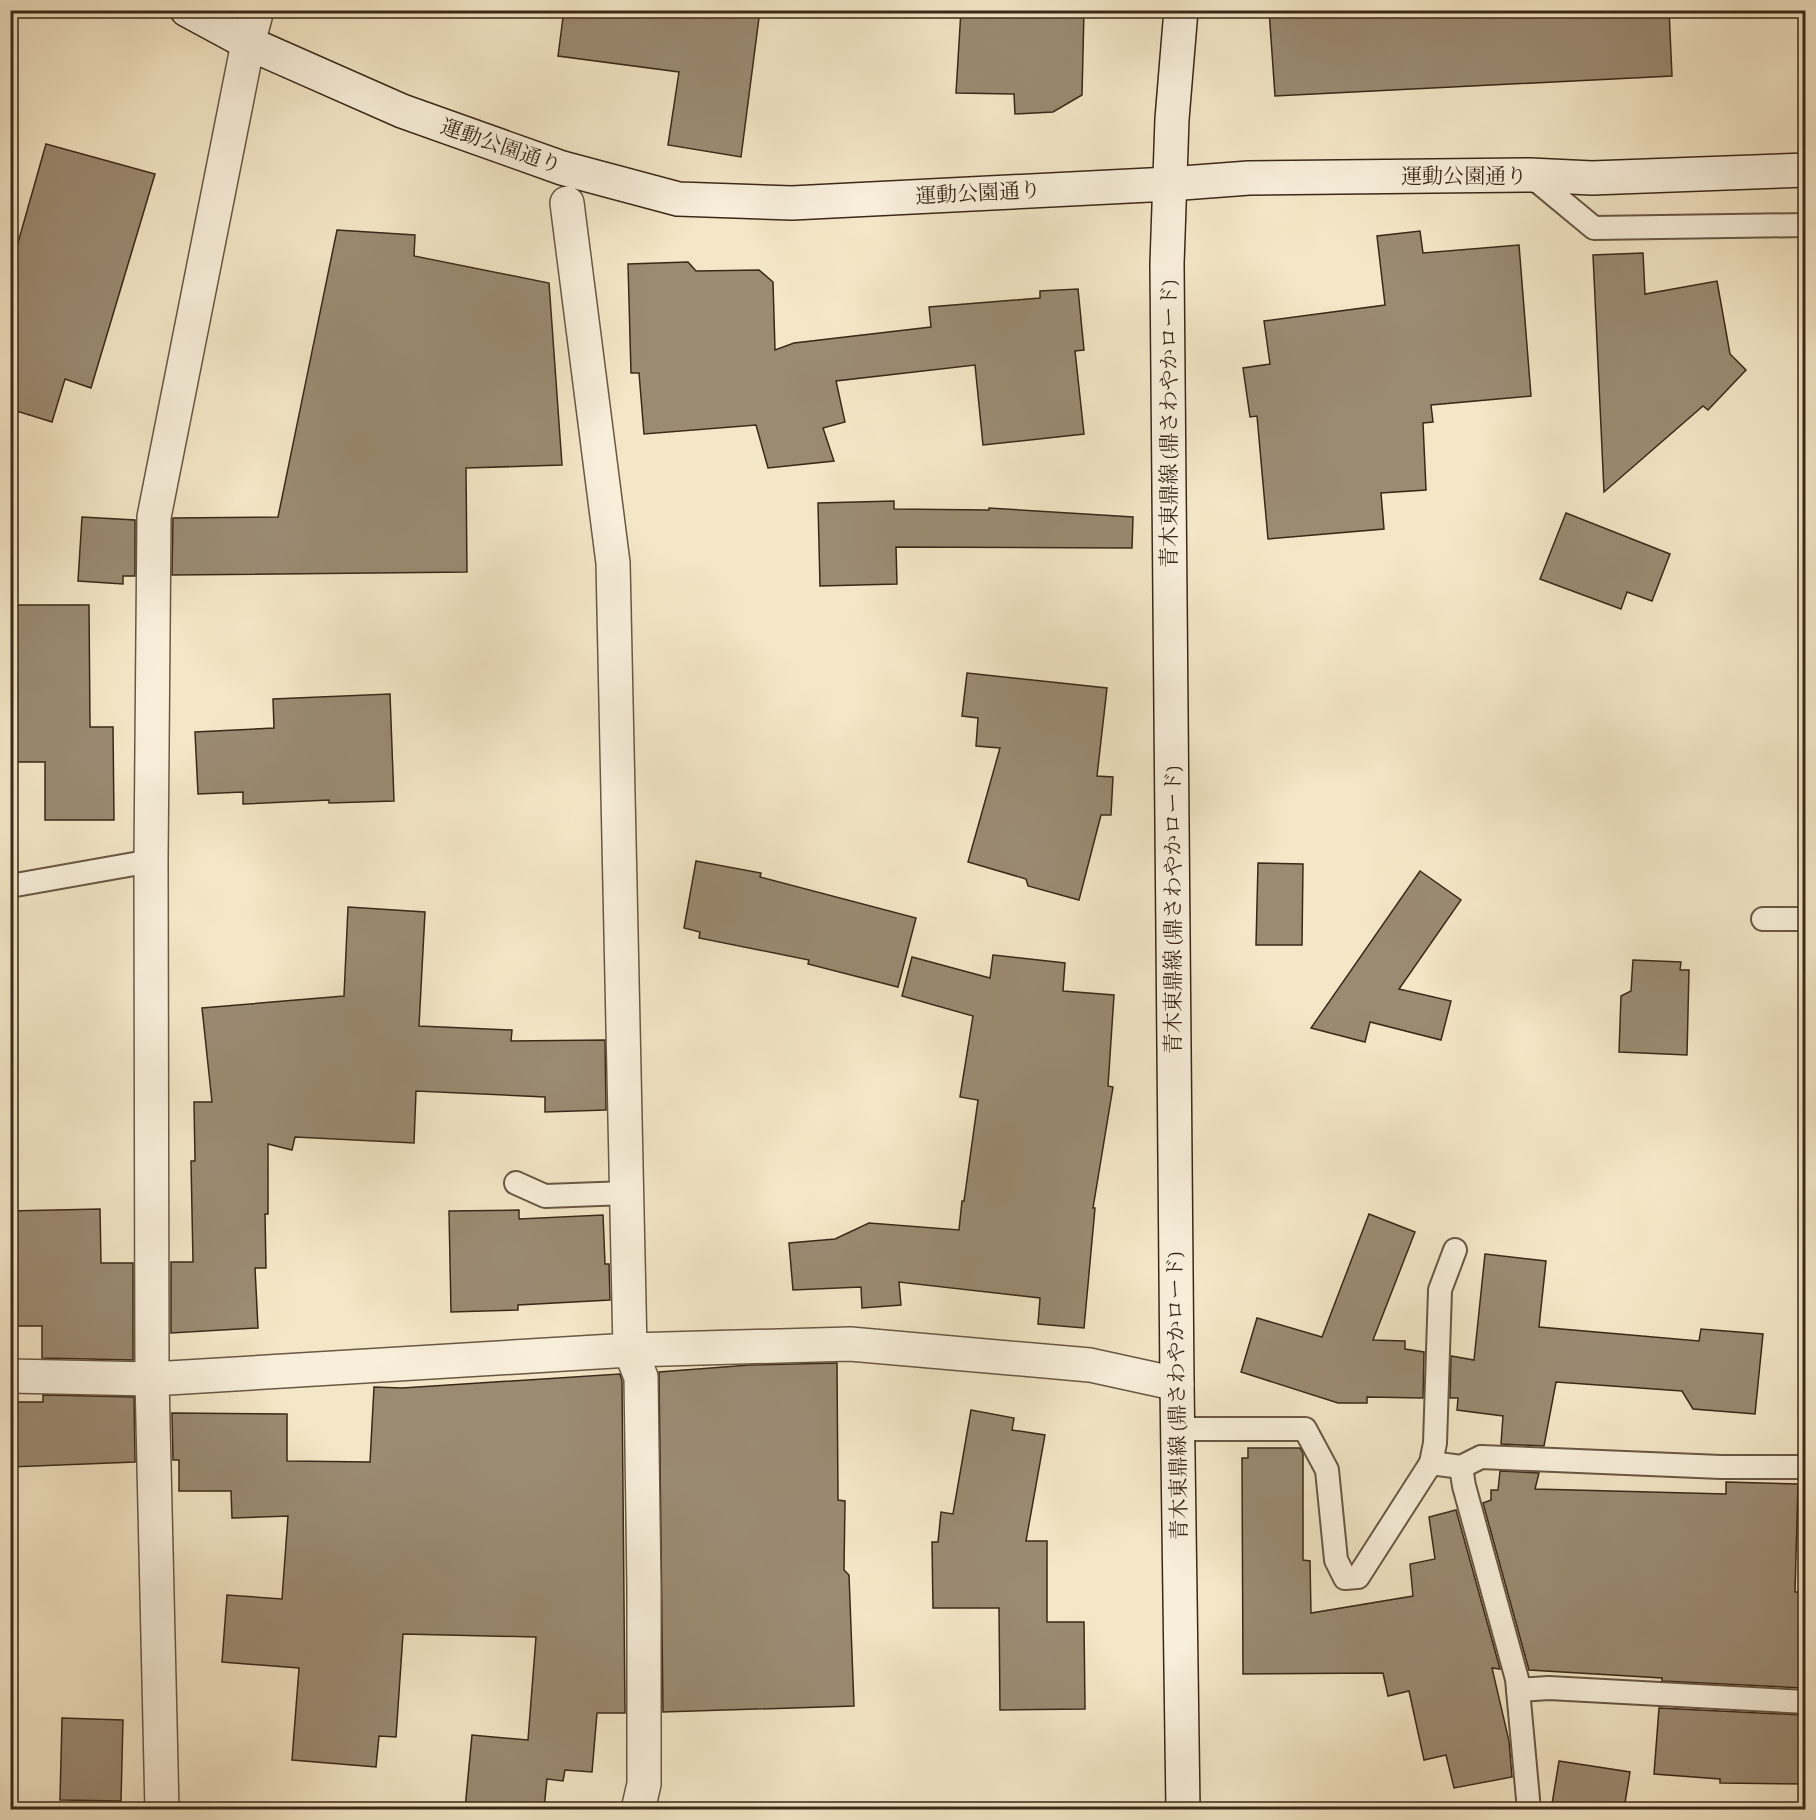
<svg xmlns="http://www.w3.org/2000/svg" width="1816" height="1820" font-family="Alegreya,'Noto Serif JP',serif">
	<style>
		.building { fill: #9b8b73; stroke: #3b2819; stroke-width: 1.5 }
		.lines { fill: none; stroke-linecap: round; stroke-linejoin: round }
		.lane-casing { stroke: #695844; stroke-width: 26 }
		.street-casing { stroke: #695844; stroke-width: 36 }
		.secondary-casing { stroke: #3b2819; stroke-width: 36 }
		.lane { stroke: #f8efdb; stroke-width: 22 }
		.street { stroke: #f8efdb; stroke-width: 33 }
		.secondary { stroke: #f8efdb; stroke-width: 33 }
		.labels { text-anchor: middle; dominant-baseline: central; stroke-width: 5; stroke-linejoin: round; paint-order: stroke }
		.street-label { font-size: 21px; fill: #3b2819; stroke: #f8efdb }
	</style>
	<rect width="100%" height="100%" fill="#f4e7c7"/>
	<filter id="stains"><feTurbulence type="fractalNoise" baseFrequency=".00333" numOctaves="4"/><feColorMatrix values="0 0 0 0 .2 0 0 0 0 .09 0 0 0 0 .02 0 0 0 .5 -.17"/></filter>
	<radialGradient id="worn" r=".72"><stop offset=".6" stop-color="#630" stop-opacity="0"/><stop offset="1" stop-color="#630" stop-opacity=".3"/></radialGradient>
	<g class="building">
		<path d="M564,10H760L741,157L668,145L679,72L558,56Z"/>
		<path d="M961,10H1084L1082,95L1053,112L1015,114L1014,94L956,93Z"/>
		<path d="M1269,10H1669L1672,76L1275,96Z"/>
		<path d="M46,144L155,174L91,388L65,379L52,422L10,409V271Z"/>
		<path d="M337,230L415,235L414,256L549,283L562,465L466,468L467,572L172,575L173,518L278,517Z"/>
		<path d="M1420,231L1423,253L1519,245L1531,396L1431,405L1433,422L1423,423L1426,490L1381,493L1384,529L1268,539L1257,416L1250,417L1243,368L1270,364L1264,321L1385,305L1377,236Z"/>
		<path d="M1643,253L1645,294L1717,281L1730,354L1746,370L1708,410L1703,406L1604,492L1593,255Z"/>
		<path d="M688,262L696,271L759,270L773,282L775,350L794,343L931,327L929,307L1040,298V291L1078,289L1084,350L1075,351L1084,434L983,445L975,365L836,381L845,422L823,428L834,461L768,468L756,425L644,434L639,373H631L628,264Z"/>
		<path d="M894,501V509L989,510V508L1133,517L1132,548L896,547L897,584L820,586L818,503Z"/>
		<path d="M1566,513L1670,554L1652,601L1627,592L1621,609L1540,579Z"/>
		<path d="M82,517L135,520V576H123V584L78,581Z"/>
		<path d="M10,605H89L90,727H113L114,820H45V762H10Z"/>
		<path d="M967,673L1107,688L1097,776L1113,777L1111,815H1101L1079,900L1028,886L1026,879L968,862L1000,748L976,746L978,718L962,716Z"/>
		<path d="M390,694L394,801L329,803V800L243,804V792L198,794L195,732L274,728L273,699Z"/>
		<path d="M696,861L761,873L760,877L916,918L898,987L808,964L809,960L699,938L700,932L684,928Z"/>
		<path d="M1258,863L1303,864L1302,945H1256Z"/>
		<path d="M1420,871L1461,900L1399,989L1451,1001L1441,1040L1370,1022L1365,1042L1311,1028Z"/>
		<path d="M348,907L425,912L419,1026L512,1030L511,1041L605,1040L606,1110L545,1112V1097L416,1091L414,1143L295,1137L292,1150L268,1144V1214H265L266,1268H255L258,1328L171,1333V1262H193L191,1161H195L194,1102H212L202,1008L344,996Z"/>
		<path d="M993,955L1065,963L1063,991L1114,995L1108,1086L1113,1087L1093,1208H1095L1084,1328L1038,1324L1040,1298L899,1282L901,1305L862,1308L861,1287L793,1290L789,1243L835,1239L869,1223L959,1230L962,1201H964L978,1100L960,1097L973,1016L902,996L912,957L990,978Z"/>
		<path d="M1633,960L1681,962L1680,970H1689L1687,1055L1619,1052L1621,996L1631,991Z"/>
		<path d="M100,1209L101,1263H133V1360L42,1358V1326H10V1211Z"/>
		<path d="M519,1210V1219L603,1215L605,1264H609L610,1300L518,1305V1310L451,1312L449,1211Z"/>
		<path d="M1369,1214L1415,1232L1373,1340L1405,1341V1349L1424,1352L1423,1398L1367,1397V1403H1338L1241,1372L1257,1318L1322,1337Z"/>
		<path d="M1485,1254L1546,1261L1539,1327L1699,1341L1701,1329L1763,1334L1755,1414L1693,1409L1682,1391L1556,1382L1544,1446L1501,1444L1503,1416L1457,1410L1458,1398H1450L1451,1356L1474,1360Z"/>
		<path d="M837,1363L838,1500L845,1501L844,1570L849,1575L854,1706L663,1712L659,1372L750,1365Z"/>
		<path d="M620,1374L622,1381L625,1713H597L592,1772L565,1770L563,1781L547,1779L544,1809H465L472,1735L528,1740L536,1637L403,1634L396,1737L379,1736L376,1767L292,1760L299,1668L222,1662L227,1595L282,1599L288,1516L232,1518L231,1491H179V1460H173L172,1413L287,1414V1461L370,1462L374,1387L402,1388Z"/>
		<path d="M43,1395L134,1397L135,1462L10,1467V1402H43Z"/>
		<path d="M971,1410L1014,1418L1012,1430L1045,1435L1026,1541H1047V1622H1084L1085,1709L1000,1710L999,1608H933L932,1542H938L941,1512L953,1514Z"/>
		<path d="M1248,1448H1300L1303,1453V1560L1310,1561L1311,1613L1413,1596L1410,1564L1435,1559L1429,1517L1456,1510L1500,1669L1492,1668L1509,1741L1512,1777L1454,1788L1446,1755L1424,1760L1409,1691L1388,1696L1383,1673L1243,1674L1242,1458H1248Z"/>
		<path d="M1500,1471L1539,1473L1535,1489L1726,1494V1482L1798,1484L1795,1592H1802L1803,1688L1662,1681V1678L1529,1670L1483,1503L1491,1500V1490H1498Z"/>
		<path d="M1659,1708L1803,1715V1740H1806V1784L1720,1783V1779L1654,1774Z"/>
		<path d="M62,1718L123,1720L121,1801L60,1800Z"/>
		<path d="M1559,1761L1630,1772L1624,1809H1570V1806L1552,1804Z"/>
	</g>
	<g class="lines">
		<g class="lane-casing">
			<g id="lane">
				<path d="M1530,175L1594,228L1806,225"/>
				<path d="M10,886L151,861"/>
				<path d="M1763,919H1806"/>
				<path d="M516,1183L545,1196L627,1193"/>
				<path d="M1178,1429H1305L1327,1470L1336,1560L1345,1578L1358,1577L1431,1463L1461,1467L1464,1486L1517,1679L1529,1810"/>
				<path d="M1431,1463L1435,1443L1440,1290L1455,1250"/>
				<path d="M1461,1467L1481,1457L1721,1467H1806"/>
				<path d="M1518,1690L1549,1688L1806,1702"/>
			</g>
		</g>
		<g class="street-casing">
			<g id="street">
				<path d="M567,203L613,563L630,1350L641,1377L644,1588V1784L638,1810"/>
				<path d="M10,1376L152,1379L630,1350L850,1344L1090,1365L1177,1384"/>
				<path d="M162,1810L152,1379L151,861L154,517L248,43L257,10"/>
			</g>
		</g>
		<g class="secondary-casing">
			<g id="secondary">
				<path d="M187,10L248,43L402,111L562,168L678,199L792,203L1169,184L1249,178L1530,175L1592,178L1806,170"/>
				<path d="M1181,10L1172,119L1167,264L1177,1384L1183,1810"/>
			</g>
		</g>
		<use href="#lane" class="lane"/>
		<use href="#street" class="street"/>
		<use href="#secondary" class="secondary"/>
	</g>
	<g class="labels">
		<g class="street-label">
			<text transform="translate(501 146) rotate(19)">運動公園通り</text>
			<text x="1464" y="176">運動公園通り</text>
			<text transform="translate(978 193) rotate(-3)">運動公園通り</text>
			<text transform="translate(1169 424) rotate(-90)">青木東鼎線 (鼎さわやかロード)</text>
			<text transform="translate(1173 910) rotate(-90)">青木東鼎線 (鼎さわやかロード)</text>
			<text transform="translate(1177 1396) rotate(-91)">青木東鼎線 (鼎さわやかロード)</text>
		</g>
	</g>
	<rect width="1816" height="1820" fill="none" stroke="#f4e7c7" stroke-width="36"/>
	<rect x="12" y="12" width="1792" height="1796" fill="none" stroke="#3b2819" stroke-width="3"/>
	<rect x="18" y="18" width="1780" height="1784" fill="none" stroke="#3b2819" stroke-width="1.5"/>
	<rect width="100%" height="100%" filter="url(#stains)"/>
	<rect width="100%" height="100%" fill="url(#worn)"/>
</svg>
